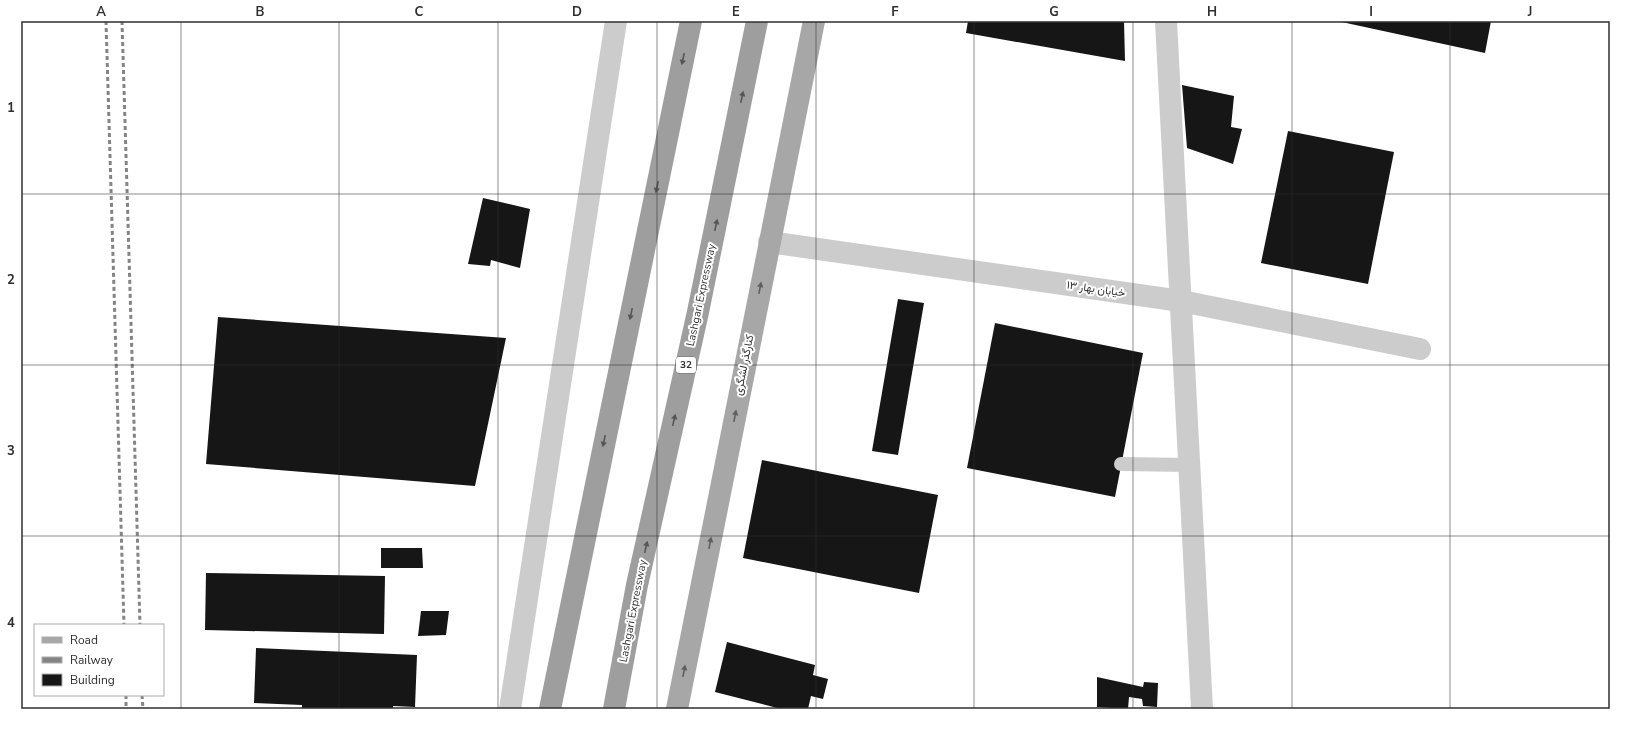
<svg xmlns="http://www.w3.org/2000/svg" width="1631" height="730" font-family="'Nunito Sans',Vazirmatn,sans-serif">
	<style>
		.building { fill: #161616 }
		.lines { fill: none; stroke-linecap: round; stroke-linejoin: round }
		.service { stroke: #ccc; stroke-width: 14 }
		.minor { stroke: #ccc; stroke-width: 22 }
		.primary { stroke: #a7a7a7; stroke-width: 22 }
		.trunk { stroke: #9e9e9e; stroke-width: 22 }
		.rail { stroke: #848484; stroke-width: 3; stroke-dasharray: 4 3; stroke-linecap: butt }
		.oneway { fill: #565656 }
		.oneway2 { fill: #5f5f5f }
		.grid { fill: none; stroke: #2f2f2f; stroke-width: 1; stroke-opacity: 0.55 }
		.labels { text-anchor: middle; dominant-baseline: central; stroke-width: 4; stroke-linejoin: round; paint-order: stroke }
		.shield { fill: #fff; stroke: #6d6d6d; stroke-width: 1 }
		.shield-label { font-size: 10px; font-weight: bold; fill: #2f2f2f }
		.street-label { font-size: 11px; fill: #2f2f2f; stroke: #fff }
		.neatline { fill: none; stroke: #2f2f2f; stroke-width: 1.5 }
		.grid-label { font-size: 13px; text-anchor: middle; font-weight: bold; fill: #2f2f2f }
	</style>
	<rect width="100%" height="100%" fill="#fff"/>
	<g class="building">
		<path d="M968,21H1124L1125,61L966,33Z"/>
		<path d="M1337,21H1491L1485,53Z"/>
		<path d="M1182,85L1234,96L1231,127L1242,129L1233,164L1187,148Z"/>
		<path d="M1288,131L1394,152L1368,284L1261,263Z"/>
		<path d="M483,198L530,209L520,268L491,260L490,266L468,264Z"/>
		<path d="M898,299L924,303L898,455L872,451Z"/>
		<path d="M218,317L506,338L475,486L206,464Z"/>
		<path d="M995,323L1143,353L1115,497L967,468Z"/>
		<path d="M762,460L938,495L919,593L743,558Z"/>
		<path d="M381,548H422L423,568H381Z"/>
		<path d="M206,573L385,576L384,634L205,630Z"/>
		<path d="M421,611H449L446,635L418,636Z"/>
		<path d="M727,642L815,665L813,675L828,679L823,699L811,696L808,709H781L715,692Z"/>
		<path d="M256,648L417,655L415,707L393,706V709H302V705L254,703Z"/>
		<path d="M1097,677L1143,687L1144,682L1158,683L1157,707L1143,706L1142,699L1129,697L1128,709L1097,707Z"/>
	</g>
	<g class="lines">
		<path class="service" d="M1121,464L1189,465"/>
		<g class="minor">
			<path d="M1166,21L1202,709"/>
			<path d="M769,242L1181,301L1420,349"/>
			<path d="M510,709L616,21"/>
		</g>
		<path class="primary" d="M677,709L814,21"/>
		<g class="trunk">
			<path d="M550,709L691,21"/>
			<path d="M614,709L637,585L698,312L757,21"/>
		</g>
		<g class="rail">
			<path d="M106,21L124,625"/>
			<path d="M122,21L140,625"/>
			<path d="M126,695V709"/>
			<path d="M142,695L143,709"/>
		</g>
	</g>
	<defs><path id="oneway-solid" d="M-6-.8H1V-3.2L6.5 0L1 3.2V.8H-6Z"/></defs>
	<g class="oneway">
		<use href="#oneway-solid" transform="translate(683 59) rotate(102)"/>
		<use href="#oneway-solid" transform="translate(742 97) rotate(-78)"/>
		<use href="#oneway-solid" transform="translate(657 187) rotate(102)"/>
		<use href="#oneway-solid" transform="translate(716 225) rotate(-78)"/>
		<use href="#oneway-solid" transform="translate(631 314) rotate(102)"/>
		<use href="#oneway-solid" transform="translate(674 420) rotate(-77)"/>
		<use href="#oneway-solid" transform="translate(604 441) rotate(102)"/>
		<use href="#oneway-solid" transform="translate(646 547) rotate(-77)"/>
	</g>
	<g class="oneway2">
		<use href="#oneway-solid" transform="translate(760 288) rotate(-79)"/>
		<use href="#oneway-solid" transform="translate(735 416) rotate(-79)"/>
		<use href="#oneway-solid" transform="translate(710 543) rotate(-79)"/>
		<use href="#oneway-solid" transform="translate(684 671) rotate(-79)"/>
	</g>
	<path class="grid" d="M181,21V709M339,21V709M498,21V709M657,21V709M816,21V709M974,21V709M1133,21V709M1292,21V709M1450,21V709M21,194H1610M21,365H1610M21,536H1610"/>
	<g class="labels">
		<rect class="shield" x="676" y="357" width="20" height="16" rx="3"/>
		<g class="shield-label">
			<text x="686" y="365">32</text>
		</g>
		<g class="street-label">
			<text transform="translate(1096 289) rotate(8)">خیابان بهار ۱۳</text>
			<text transform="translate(701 295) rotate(-78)">Lashgari Expressway</text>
			<text transform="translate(744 365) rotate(-79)">کنارگذر لشگری</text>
			<text transform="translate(633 611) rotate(-79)">Lashgari Expressway</text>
		</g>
	</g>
	<rect width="1631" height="730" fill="none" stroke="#ffffff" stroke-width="44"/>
	<rect x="34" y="624" width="130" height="72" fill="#ffffff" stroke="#acacac"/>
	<rect x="42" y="637" width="20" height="6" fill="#a7a7a7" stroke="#acacac"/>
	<text x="70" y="644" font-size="12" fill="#2f2f2f">Road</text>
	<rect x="42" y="657" width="20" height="6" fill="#848484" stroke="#acacac"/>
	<text x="70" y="664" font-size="12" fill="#2f2f2f">Railway</text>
	<rect x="42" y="674" width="20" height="12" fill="#161616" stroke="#acacac"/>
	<text x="70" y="684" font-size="12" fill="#2f2f2f">Building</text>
	<rect x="22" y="22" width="1587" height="686" class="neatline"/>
	<g class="grid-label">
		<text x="101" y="16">A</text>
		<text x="260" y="16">B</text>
		<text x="419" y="16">C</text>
		<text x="577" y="16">D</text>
		<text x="736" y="16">E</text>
		<text x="895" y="16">F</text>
		<text x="1054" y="16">G</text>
		<text x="1212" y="16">H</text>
		<text x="1371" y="16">I</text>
		<text x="1530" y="16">J</text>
		<text x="11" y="112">1</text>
		<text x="11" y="284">2</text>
		<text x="11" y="455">3</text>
		<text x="11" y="627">4</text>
	</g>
</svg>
